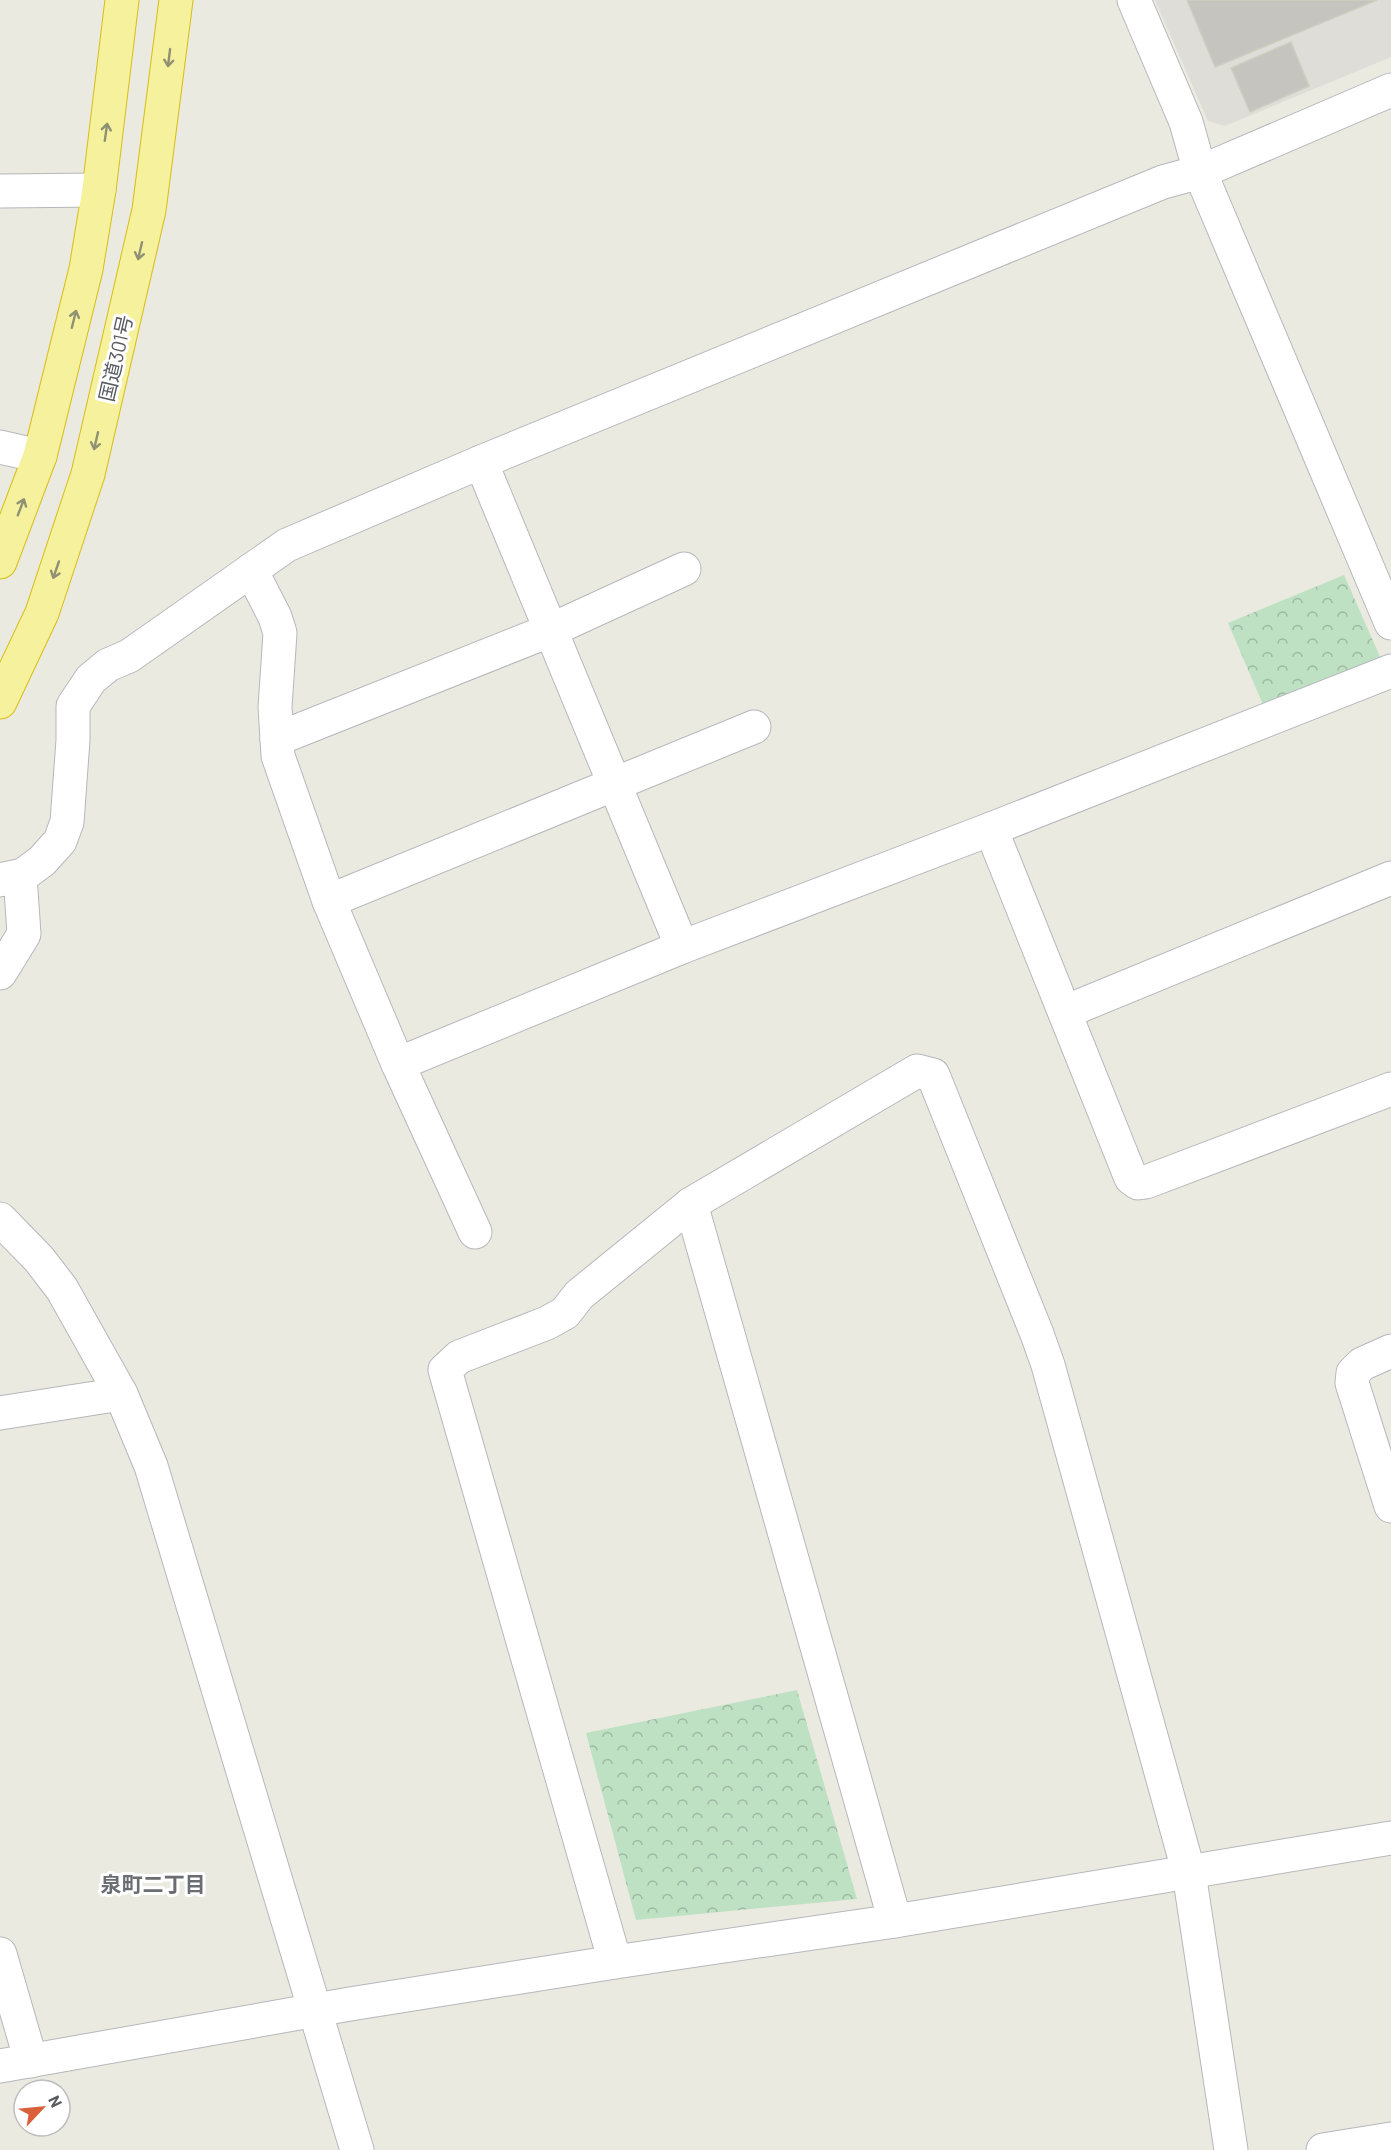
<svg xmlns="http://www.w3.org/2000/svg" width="1391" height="2150" font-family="Barlow,'Noto Sans JP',sans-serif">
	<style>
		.industrial { fill: #deddd8 }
		.park { fill: url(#park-crowns) }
		.building { fill: #c6c4be; stroke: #cfcdbf; stroke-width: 1.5 }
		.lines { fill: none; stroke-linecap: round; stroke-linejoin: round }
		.minor-casing { stroke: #b6b7bc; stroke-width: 35 }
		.tertiary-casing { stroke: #b6b7bc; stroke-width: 35 }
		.trunk-casing { stroke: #d8bd13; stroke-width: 35 }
		.minor { stroke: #fff; stroke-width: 33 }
		.tertiary { stroke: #fff; stroke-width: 33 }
		.trunk { stroke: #f5f19c; stroke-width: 33 }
		.oneway { stroke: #909075 }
		.labels { text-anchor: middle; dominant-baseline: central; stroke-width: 6; stroke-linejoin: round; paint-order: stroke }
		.street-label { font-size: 20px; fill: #595b60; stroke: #fff }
		.neighbourhood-label { font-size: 21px; font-weight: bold; fill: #6a6d72; stroke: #fff }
	</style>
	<defs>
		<pattern id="park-crowns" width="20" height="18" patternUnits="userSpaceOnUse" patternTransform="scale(1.5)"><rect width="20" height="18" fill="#bee1c4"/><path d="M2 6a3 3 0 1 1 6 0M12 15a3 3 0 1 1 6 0" fill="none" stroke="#9db9a3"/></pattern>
	</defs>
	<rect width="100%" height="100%" fill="#ebeae0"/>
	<path class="industrial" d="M1155,0H1391V57L1225,126L1208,121Z"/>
	<g class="park">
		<path d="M1344,575L1381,659L1264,707L1228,623Z"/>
		<path d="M797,1690L857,1899L636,1920L586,1733Z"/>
	</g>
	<g class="building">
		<path d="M1187,0H1377L1215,67Z"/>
		<path d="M1291,42L1309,86L1250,112L1231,68Z"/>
	</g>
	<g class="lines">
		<g class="minor-casing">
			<g id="minor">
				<path d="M1134,0L1186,122L1200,172L1391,623"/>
				<path d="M0,191L99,190"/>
				<path d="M0,447L40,456"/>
				<path d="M481,462L682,947"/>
				<path d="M251,570L275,617L280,633L275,707L278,756L329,901L398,1064L682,947L991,829L1391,671"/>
				<path d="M277,739L551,630L684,569"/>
				<path d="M991,829L1131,1178L1138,1183L1146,1182L1391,1089"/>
				<path d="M0,880L23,875L42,861L60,841L67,822L73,740V706L91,679L108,665L129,656L287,545L481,462L1163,182L1200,172L1391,90"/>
				<path d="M329,901L754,727"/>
				<path d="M0,973L24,934L20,876"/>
				<path d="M1065,1012L1391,878"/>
				<path d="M398,1064L475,1232"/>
				<path d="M691,1204L895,1921"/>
				<path d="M1391,1351L1362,1364L1353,1373L1352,1383L1391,1506"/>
				<path d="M0,1413L121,1394"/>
				<path d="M0,1954L31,2061"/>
				<path d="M615,1962L445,1370L459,1357L547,1323L565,1313L579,1295L691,1204L917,1071L933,1075L1037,1334L1048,1365L1189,1873L1231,2150"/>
				<path d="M0,2066L350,2004L615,1962L895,1921L1391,1838"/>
			</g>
		</g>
		<g class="tertiary-casing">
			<g id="tertiary">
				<path d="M0,1219L39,1259L62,1289L121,1394L151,1466L357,2150"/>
				<path d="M1323,2150L1391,2139"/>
			</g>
		</g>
		<g class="trunk-casing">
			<g id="trunk">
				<path d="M0,562L40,456L86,269L99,190L122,0"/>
				<path d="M0,702L42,613L88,474L149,210L176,0"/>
			</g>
		</g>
		<use href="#minor" class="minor"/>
		<use href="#tertiary" class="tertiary"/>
		<use href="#trunk" class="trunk"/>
	</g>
	<defs><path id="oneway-shaft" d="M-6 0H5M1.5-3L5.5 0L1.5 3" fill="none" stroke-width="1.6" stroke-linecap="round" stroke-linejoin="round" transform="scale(1.5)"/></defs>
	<g class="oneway">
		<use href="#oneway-shaft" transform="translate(169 58) rotate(97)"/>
		<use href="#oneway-shaft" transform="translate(106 132) rotate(-82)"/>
		<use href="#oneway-shaft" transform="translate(140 251) rotate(103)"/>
		<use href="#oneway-shaft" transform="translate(74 319) rotate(-76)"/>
		<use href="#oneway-shaft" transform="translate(96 441) rotate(103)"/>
		<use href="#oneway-shaft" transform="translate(21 507) rotate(-69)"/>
		<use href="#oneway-shaft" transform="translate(56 570) rotate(109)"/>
	</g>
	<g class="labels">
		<g class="street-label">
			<text transform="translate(115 358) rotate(-77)">国道301号</text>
		</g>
		<g class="neighbourhood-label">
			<text x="153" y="1883">泉町二丁目</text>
		</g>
	</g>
	<g transform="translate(42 2108) rotate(64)"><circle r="28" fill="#ffffff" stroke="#bdbdbf" stroke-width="1.5"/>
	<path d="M0-4.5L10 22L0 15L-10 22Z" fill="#d96038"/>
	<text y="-9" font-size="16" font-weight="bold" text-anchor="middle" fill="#595b60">N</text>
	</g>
</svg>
